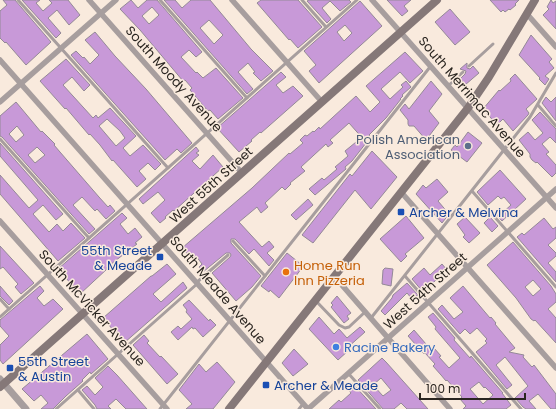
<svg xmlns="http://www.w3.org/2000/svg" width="556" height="409" font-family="Poppins,sans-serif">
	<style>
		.building { fill: #c899d8; stroke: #948997; fill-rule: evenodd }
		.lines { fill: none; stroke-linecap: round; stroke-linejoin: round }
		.service { stroke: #a79e9e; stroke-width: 3 }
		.minor { stroke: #a79e9e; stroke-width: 5.5 }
		.tertiary { stroke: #a79e9e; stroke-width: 7 }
		.secondary { stroke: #857878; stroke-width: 8 }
		.service-dot { fill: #5c6f8a; stroke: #f9eadd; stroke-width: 1.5 }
		.transit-dot { fill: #1a4fb4; stroke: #f9eadd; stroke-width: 1.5 }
		.food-dot { fill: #e8710a; stroke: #f9eadd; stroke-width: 1.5 }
		.shop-dot { fill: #3f7fe0; stroke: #f9eadd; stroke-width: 1.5 }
		.labels { text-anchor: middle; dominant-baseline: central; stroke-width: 3; stroke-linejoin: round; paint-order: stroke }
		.street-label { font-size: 13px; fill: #2a2520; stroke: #f9eadd }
		.service-label { font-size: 13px; fill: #4e5e75; stroke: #f9eadd; text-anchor: end }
		.transit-label { font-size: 13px; fill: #164399; stroke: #f9eadd; text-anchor: start }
		.food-label { font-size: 13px; fill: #c56008; stroke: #f9eadd; text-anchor: start }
		.shop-label { font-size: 13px; fill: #366cbe; stroke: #f9eadd; text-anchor: start }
	</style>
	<rect width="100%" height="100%" fill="#f9eadd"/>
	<g class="building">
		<path d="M3,0H15L51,42L26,65L6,42L5,43L0,38V11L7,5Z"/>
		<path d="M22,0H40L36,3L43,11L52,3L49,0H68L80,15L69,25L57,10L48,18L61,33L56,38Z"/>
		<path d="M131,0L138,8L147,0H157L202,52L196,57L189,50L181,57L196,73L197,72L203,78L216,68L243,98L218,119L210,110L208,111L190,90L192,88L185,80L183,81L140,30L120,9ZM152,7L159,15L149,24L142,16Z"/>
		<path d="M164,0H175L182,8L191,0H210L251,49L273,71L261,81L253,73L255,72L248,63L238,72L253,89L247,94ZM209,20L223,35L214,44L200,28Z"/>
		<path d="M261,0H298L322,27L298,48L290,39L289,40L257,3Z"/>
		<path d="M309,0H349L351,2L340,11L330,1L322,8L331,19L327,23L307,1Z"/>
		<path d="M387,0H411L404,6L408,11L402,16Z"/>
		<path d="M490,0H519L515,4L516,5L510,10L509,9L505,12L503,10L501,12Z"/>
		<path d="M551,0L553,3L556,1V29L543,15L549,9L547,7Z"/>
		<path d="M360,1L382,26L319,83L309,71L316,65L304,51ZM345,25L352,33L344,41L337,32Z"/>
		<path d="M450,9L470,32L455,45L435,22Z"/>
		<path d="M95,32L115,56L146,89L192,143L181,153L177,149L165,160L71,55L76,51L83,58L84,57L90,64L99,55L85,40Z"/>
		<path d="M531,35L552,59L549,62L554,68L545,76L549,79L545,85L539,79L540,78L519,55Z"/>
		<path d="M405,52L423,71L410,83L400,72L381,89L390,99L403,87L401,85L406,81L411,87L402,95L403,96L400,99H401L386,118L369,135L370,136L364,140L349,123L330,140L333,143L328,147L326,144L301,167L305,171L290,183L291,184L285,190L282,187L265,203L268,207L261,213L257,207L239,222L262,247L269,241L274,247L267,253L274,260L269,266L254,249L249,254L235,239H231V243L261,276L252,287L236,301L212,273L230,257L231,255L230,253H226L203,272L199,267L202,264L196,256L192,259L182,248L252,188L289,153L290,154L303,143L300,140L305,135L307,136L313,131L314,132L319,127L320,129L356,96L370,112L380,102L366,86Z"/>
		<path d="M66,59L90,85L84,91L72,77L63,85L93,118L96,115L98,118L110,108L136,136L123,148L130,156L143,145L161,164L155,170L148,163L139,171L146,179L137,187L113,160L112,161L100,145L90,134L89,135L66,108L65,109L40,81ZM107,119L120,131L125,138L116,146L99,126Z"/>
		<path d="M467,63V68L470,69L473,66L479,73L465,85L460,79L465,74L466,71L460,69Z"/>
		<path d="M281,72L286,77L276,85L283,93L293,86L303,96L261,133L260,132L251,140L252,141L239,152L217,128Z"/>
		<path d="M515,74L537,99L526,109L529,113L528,115L513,131L503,119L497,125L483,109L499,90L500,91L511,81L510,79Z"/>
		<path d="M431,81L442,94L429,111L439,123L426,140L414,126H409L408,124V120L400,110L405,104L409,109Z"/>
		<path d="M546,97L551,102L556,97V121L542,103Z"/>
		<path d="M16,102L41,132L42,131L55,144L54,145L60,152L99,197L108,207L110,205L115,211L106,219L97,209L95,211L82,197L73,205L95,229L89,234L2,137L0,136V116ZM17,126L24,135L16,142L9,134ZM37,147L45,155L35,163L28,155Z"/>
		<path d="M540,112L556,129V143L550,137L542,144L549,152L546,154L556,165V173L552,177L537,162L536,163L532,160L530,157V154L519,140L528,132L535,140L543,133L532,120Z"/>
		<path d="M468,132L482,143L467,162L451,150L455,145L457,147Z"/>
		<path d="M361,138L366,143L352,161L345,167L346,169L315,195L309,189L322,178L324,180L337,169L335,167L348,156L345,151Z"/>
		<path d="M0,143L63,214L56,220L43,205L33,214L49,232L57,224L63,231L71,223L85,238L58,261L0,194V175L29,208L38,200L0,156Z"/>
		<path d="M196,147L199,151L196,153L199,155L192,161L200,169L213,155L223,167L174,211L173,210L165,217L166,218L160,223L151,213L165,200L158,192L143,204L139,199Z"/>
		<path d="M372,151L397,177L371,209L355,190L313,243L302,235L350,174L352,176Z"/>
		<path d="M500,170L526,199L502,221L496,214L499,211L501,214L511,205L504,197L501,199L498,196L488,205L477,192Z"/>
		<path d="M437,179L448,192L438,201L449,214L442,223L416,194L423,185L426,188Z"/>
		<path d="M308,199L313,205L296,220L291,215Z"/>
		<path d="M122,213L127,218L120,224L128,234L135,228L142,237L135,243L137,244L106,268L107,269L80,294L58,269Z"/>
		<path d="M406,216L424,238L405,254L407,256L401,262L380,239Z"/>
		<path d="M465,217L480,233L469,243L463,237L465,235L457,224Z"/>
		<path d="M490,217L498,226L492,232L484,223Z"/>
		<path d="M544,218L553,229L556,227V238L548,245L556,253V256L548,263L556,272V282L517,237L522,233L524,235Z"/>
		<path d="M513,242L551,286L556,294V302L548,309L556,318V343L535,320L534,321L531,319L516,298L487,265ZM533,280L541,289L533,296L525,287Z"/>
		<path d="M0,246L34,283L21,294L15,287L18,284L3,267L0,269Z"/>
		<path d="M287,253L302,265V268L279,298L270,290L269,292L261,286Z"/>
		<path d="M167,264L176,274L153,294L161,302L183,282L187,288L124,343L103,318L151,276H152Z"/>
		<path d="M442,264L447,270L423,292L412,279L424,268L430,275Z"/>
		<path d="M385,268L393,269L391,286L382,284L383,270Z"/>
		<path d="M407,283L418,295L412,299L407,293L385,315L381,311L392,298L393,295Z"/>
		<path d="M0,286L13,301L9,305L0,296Z"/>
		<path d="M40,286L44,291L37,298L44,306L53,299L63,309L3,364L0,360V345L9,336L0,326V320Z"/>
		<path d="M463,286L490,318L491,317L496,323L495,324L515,348L509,352L524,355L523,357L532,367L534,365L556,394V409H551L538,394L529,401L536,409H526L523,407L515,398L528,386L505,357L496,365L512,385L507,389L476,352L487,343L485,341L487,339L477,328L470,334L465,329L460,334L438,309L442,305L454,319L463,312L450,298Z"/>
		<path d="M337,296L351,313L347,316L349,319L344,323L331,307L333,305L331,303Z"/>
		<path d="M189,300L209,321L210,319L216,325L203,337L195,328L193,329L192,327L178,340L171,332L178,326L181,329L192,319L186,312L187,310L183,305Z"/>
		<path d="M433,313L455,338L454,340L470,358L471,356L503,393H502L511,405L506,409H463L466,406L460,399L462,397L447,380L446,381L441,375L433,366L435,364L425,353L424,354L408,336L414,330L432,351L434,348L441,356L439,357L449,368L460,358L435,329L436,327L428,317ZM479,382L484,388L485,387L493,395L483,404L470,389Z"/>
		<path d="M319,317L334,334L339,329L347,338L360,327L365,332L347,348L349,350L338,360L309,329Z"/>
		<path d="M87,334L108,359L91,374L90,372L82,380L83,381L66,396L53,409H41L48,403L41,395L34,401L22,389Z"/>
		<path d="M144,335L149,341L147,343L160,357L161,356L178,374L167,384L133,345Z"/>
		<path d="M294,349L308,364L293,376L282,363Z"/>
		<path d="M382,358L386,362L428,409H407L401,403L394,409H383L358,380ZM381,378L391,390L383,396L373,385Z"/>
		<path d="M217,362L235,382L213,409H186L192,404L179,390L199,364L206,372Z"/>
		<path d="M108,366L117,375L147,409H126L116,399L108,406L111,409H97L95,405L82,390L87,386L95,395L103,387L95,378Z"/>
		<path d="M352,383L353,384L376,409H329L339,400L341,402L351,393L347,388Z"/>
	</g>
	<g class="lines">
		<g class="service">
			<path d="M18,0L168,168"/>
			<path d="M160,0L247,98"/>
			<path d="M302,0L326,27"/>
			<path d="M469,66L493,44"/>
			<path d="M448,86L463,72"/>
			<path d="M538,105L556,126"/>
			<path d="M0,139L89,238"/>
			<path d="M472,191L556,287"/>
			<path d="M233,241L265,276"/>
			<path d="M405,276L521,409"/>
			<path d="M196,283L228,255"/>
			<path d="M0,299L9,309"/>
			<path d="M316,301L339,325L345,328L349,327L365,312"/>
			<path d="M0,317L357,0"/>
			<path d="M371,318L530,117L556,73"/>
			<path d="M348,373L380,409"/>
			<path d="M78,390L94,409"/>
			<path d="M56,409L197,284"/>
			<path d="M160,409L430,67"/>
			<path d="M299,409L303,404"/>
		</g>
		<g class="minor">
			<path d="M89,0L242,173"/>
			<path d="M232,0L322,102"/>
			<path d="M372,0L556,208"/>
			<path d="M527,14L556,47"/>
			<path d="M0,60L308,409"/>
			<path d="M0,102L116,0"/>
			<path d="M401,192L556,368"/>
			<path d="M0,221L167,409"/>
			<path d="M334,276L450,409"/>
			<path d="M308,409L556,189"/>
		</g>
		<path class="tertiary" d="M0,379L26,409"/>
		<g class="secondary">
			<path d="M0,387L437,0"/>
			<path d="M229,409L468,108L489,77L535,0"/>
		</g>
	</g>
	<circle class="service-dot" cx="468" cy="146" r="4"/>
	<g class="transit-dot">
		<rect x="397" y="208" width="8" height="8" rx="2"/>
		<rect x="156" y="253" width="8" height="8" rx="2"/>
		<rect x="6" y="364" width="8" height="8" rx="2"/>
		<rect x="262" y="381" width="8" height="8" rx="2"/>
	</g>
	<circle class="food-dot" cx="286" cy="272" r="4"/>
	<circle class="shop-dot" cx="336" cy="347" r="4"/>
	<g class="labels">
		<g class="street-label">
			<text transform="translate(174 79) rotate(48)">South Moody Avenue</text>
			<text transform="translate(472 97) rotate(49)">South Merrimac Avenue</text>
			<text transform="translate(211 185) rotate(-42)">West 55th Street</text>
			<text transform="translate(218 290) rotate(49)">South Meade Avenue</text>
			<text transform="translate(425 291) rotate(-42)">West 54th Street</text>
			<text transform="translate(92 308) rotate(48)">South McVicker Avenue</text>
		</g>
		<g class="service-label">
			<text x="460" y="139">Polish American<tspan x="460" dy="15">Association</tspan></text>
		</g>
		<g class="transit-label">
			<text x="409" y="212">Archer &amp; Melvina</text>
			<text x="152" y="250" text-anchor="end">55th Street<tspan x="152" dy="15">&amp; Meade</tspan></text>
			<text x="18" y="361">55th Street<tspan x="18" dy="15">&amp; Austin</tspan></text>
			<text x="274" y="385">Archer &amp; Meade</text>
		</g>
		<g class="food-label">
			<text x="294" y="265">Home Run<tspan x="294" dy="15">Inn Pizzeria</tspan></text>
		</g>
		<g class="shop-label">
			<text x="344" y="347">Racine Bakery</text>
		</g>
	</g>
	<path d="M420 393v6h105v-6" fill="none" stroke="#2a2520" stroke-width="2"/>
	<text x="426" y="393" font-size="12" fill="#2a2520" stroke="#f9eadd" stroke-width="3" paint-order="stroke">100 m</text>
</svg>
